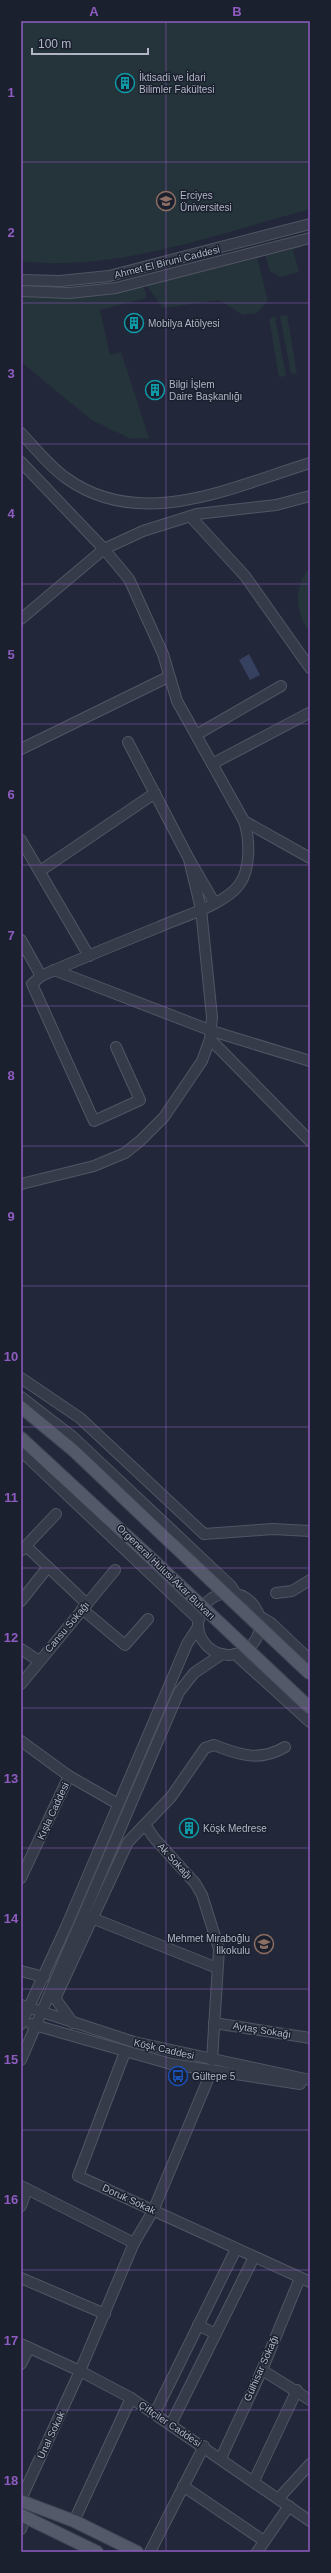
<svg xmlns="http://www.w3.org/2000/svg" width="331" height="2573" font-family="Arial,sans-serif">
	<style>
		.green { fill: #24343a }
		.water { fill: #364160 }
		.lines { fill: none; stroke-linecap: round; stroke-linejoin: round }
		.minor-casing { stroke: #515564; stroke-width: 12 }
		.major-casing { stroke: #3f4453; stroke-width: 14 }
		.minor { stroke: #363b4a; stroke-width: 10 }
		.major { stroke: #54596a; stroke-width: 12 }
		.major-bridge-casing { stroke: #3f4453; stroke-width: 14; stroke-linecap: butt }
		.major-bridge { stroke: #54596a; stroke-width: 12 }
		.grid { fill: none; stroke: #8e5cc1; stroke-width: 1; stroke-opacity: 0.55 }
		.labels { text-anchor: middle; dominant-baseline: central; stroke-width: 3; stroke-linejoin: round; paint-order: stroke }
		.poi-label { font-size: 10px; fill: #b1b5c6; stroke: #1b202e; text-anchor: start }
		.street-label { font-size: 10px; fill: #b1b5c6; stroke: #1b202e }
		.neatline { fill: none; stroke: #8e5cc1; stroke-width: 1.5 }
		.grid-label { font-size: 13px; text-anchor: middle; font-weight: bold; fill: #8e5cc1 }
	</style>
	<rect width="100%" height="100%" fill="#222839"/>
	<g class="green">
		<path d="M21,21H310V209C220,233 114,273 21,261Z"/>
		<path d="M301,241L302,247L293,250L299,272L280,277L270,271L263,247Z"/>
		<path d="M255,249L268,301L257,313L243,315L219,300L163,308L142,279Z"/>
		<path d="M137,281L146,291V298L100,310L110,355L121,352L149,438L131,439L92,420L21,362V288L49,291Z"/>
		<path d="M287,315L297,373L291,374L280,316Z"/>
		<path d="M275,317L286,376L279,377L269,319Z"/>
		<path d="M310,567V633C295,612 293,587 310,567Z"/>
	</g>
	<path class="water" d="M249,654L260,675L250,680L239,660Z"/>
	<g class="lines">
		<g class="minor-casing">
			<g id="minor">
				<path d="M21,280L60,281L109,276L310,224"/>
				<path d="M21,291L69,293L116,288L310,238"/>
				<path d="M21,433C35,448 49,466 66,478C141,532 232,487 310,463"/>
				<path d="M21,462L104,549L129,579L163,654L177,701L244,821C250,839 251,869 239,885C224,905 181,917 159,927C119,943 80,959 41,976L32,984L94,1121L140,1100L116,1047"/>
				<path d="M190,516L245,576L310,668"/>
				<path d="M21,619L104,549L143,531L197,514L276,505L310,496"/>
				<path d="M196,735L281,686"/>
				<path d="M128,742L189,859L214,902"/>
				<path d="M21,749L168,677"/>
				<path d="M212,764L309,713"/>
				<path d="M244,821L310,858"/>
				<path d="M21,840L89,956"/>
				<path d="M40,871L155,793"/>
				<path d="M21,940L41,976"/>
				<path d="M54,970L212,1031L310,1061"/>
				<path d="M210,1039L310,1141"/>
				<path d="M21,1184L94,1166L125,1153L140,1141L164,1117L202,1061L210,1039L212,1017L201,909L189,859"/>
				<path d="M21,1378L80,1418L204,1534L273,1529L310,1531"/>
				<path d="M21,1397L73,1437L231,1586L236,1594"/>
				<path d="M21,1451L199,1620"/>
				<path d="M26,1546L87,1604"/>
				<path d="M21,1551L56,1514"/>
				<path d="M276,1593L292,1591L310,1580"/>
				<circle cx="229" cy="1624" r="31"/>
				<path d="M21,1601L48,1567"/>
				<path d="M82,1609L125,1645L148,1619"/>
				<path d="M258,1615L271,1623L310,1660"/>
				<path d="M21,1649L39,1661"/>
				<path d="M235,1654L310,1722"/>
				<path d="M21,1684L115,1570"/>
				<path d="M21,1741L69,1776L118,1804"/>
				<path d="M145,1825L155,1839L195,1883L202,1895L219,1949L212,2060"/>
				<path d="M21,1878L69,1776"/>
				<path d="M87,1916L217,1968"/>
				<path d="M21,1971L44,1977"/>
				<path d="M52,1994L73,2023"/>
				<path d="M55,1999L128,1842L171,1797L205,1748L214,1745C239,1755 260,1762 285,1747"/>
				<path d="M21,2005L134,2042L310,2080"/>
				<path d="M214,2023L310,2038"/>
				<path d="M21,2024L66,1927L187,1644L198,1627"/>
				<path d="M31,2024L171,2064L300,2084"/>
				<path d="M125,2052L78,2176L310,2282"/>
				<path d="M21,2060L179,1692L194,1673L222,1654"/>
				<path d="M21,2186L134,2243"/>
				<path d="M21,2206L27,2189"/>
				<path d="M21,2278L105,2314"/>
				<path d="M198,2325L216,2334"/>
				<path d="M21,2344L80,2371L131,2398L310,2521"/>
				<path d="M21,2364L29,2348"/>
				<path d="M262,2370L310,2400"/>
				<path d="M155,2413L236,2249"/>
				<path d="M171,2424L254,2257"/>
				<path d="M221,2458L262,2370L300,2278"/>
				<path d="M254,2481L297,2390"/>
				<path d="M183,2486L264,2541"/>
				<path d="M279,2498L310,2464"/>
				<path d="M21,2499L80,2371L134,2243L153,2211L212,2070"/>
				<path d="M74,2521L131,2398"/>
				<path d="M21,2529L25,2517"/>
				<path d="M150,2552L204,2446"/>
				<path d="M257,2552L289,2506"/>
			</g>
		</g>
		<g class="major-casing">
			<g id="major">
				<path d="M21,1407L73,1450L171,1543"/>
				<path d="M21,1438L154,1561"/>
				<path d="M21,2501L74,2521L137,2552"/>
				<path d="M21,2515L97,2552"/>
			</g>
		</g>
		<use href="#minor" class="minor"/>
		<use href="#major" class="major"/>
		<g class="major-bridge-casing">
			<g id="major-bridge">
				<path d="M171,1543L310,1674"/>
				<path d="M154,1561L310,1708"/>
			</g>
		</g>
		<use href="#major-bridge" class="major-bridge"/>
	</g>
	<path class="grid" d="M166,21V2552M21,162H310M21,303H310M21,444H310M21,584H310M21,724H310M21,865H310M21,1006H310M21,1146H310M21,1286H310M21,1427H310M21,1568H310M21,1708H310M21,1848H310M21,1989H310M21,2130H310M21,2270H310M21,2410H310"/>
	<defs>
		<g id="building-ring" transform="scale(1)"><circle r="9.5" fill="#1b202e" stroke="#0f9aa8" stroke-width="1.5"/><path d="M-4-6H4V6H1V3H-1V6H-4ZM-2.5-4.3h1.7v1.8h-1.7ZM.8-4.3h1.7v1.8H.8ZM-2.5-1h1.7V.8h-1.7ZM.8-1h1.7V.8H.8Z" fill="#0f9aa8"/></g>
		<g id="university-ring" transform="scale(1)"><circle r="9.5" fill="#1b202e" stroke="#8d6e63" stroke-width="1.5"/><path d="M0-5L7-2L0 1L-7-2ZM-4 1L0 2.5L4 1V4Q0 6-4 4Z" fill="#8d6e63"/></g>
		<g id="school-ring" transform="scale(1)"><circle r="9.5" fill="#1b202e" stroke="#8d6e63" stroke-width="1.5"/><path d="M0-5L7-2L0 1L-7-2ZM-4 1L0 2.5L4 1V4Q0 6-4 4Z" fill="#8d6e63"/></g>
		<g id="bus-ring" transform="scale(1)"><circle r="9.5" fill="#1b202e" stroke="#1a4fb4" stroke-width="1.5"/><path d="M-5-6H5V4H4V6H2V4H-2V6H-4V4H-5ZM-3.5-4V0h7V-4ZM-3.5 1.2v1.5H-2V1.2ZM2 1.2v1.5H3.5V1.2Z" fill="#1a4fb4"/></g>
	</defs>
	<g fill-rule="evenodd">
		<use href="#building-ring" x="125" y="83"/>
		<use href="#university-ring" x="166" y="201"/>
		<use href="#building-ring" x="134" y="323"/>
		<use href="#building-ring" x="155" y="390"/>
		<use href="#building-ring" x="189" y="1828"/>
		<use href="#school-ring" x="264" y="1944"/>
		<use href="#bus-ring" x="178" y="2076"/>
	</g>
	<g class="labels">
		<g class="poi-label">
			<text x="139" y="77">İktisadi ve İdari<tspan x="139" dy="12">Bilimler Fakültesi</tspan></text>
			<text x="180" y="195">Erciyes<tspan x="180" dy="12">Üniversitesi</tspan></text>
			<text x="148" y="323">Mobilya Atölyesi</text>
			<text x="169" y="384">Bilgi İşlem<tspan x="169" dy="12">Daire Başkanlığı</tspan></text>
			<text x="203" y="1828">Köşk Medrese</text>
			<text x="250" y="1938" text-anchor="end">Mehmet Miraboğlu<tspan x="250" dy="12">İlkokulu</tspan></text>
			<text x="192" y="2076">Gültepe 5</text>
		</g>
		<g class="street-label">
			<text transform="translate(167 262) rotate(-14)">Ahmet El Biruni Caddesi</text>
			<text transform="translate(166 1572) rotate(44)">Orgeneral Hulusi Akar Bulvarı</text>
			<text transform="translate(67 1627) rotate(-50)">Cansu Sokağı</text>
			<text transform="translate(53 1811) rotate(-65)">Kışla Caddesi</text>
			<text transform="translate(175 1861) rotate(47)">Ak Sokağı</text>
			<text transform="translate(262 2030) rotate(9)">Aytaş Sokağı</text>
			<text transform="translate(164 2049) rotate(13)">Köşk Caddesi</text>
			<text transform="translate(129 2199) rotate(25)">Doruk Sokak</text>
			<text transform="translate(261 2368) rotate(-66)">Gülhisar Sokağı</text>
			<text transform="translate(170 2424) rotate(34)">Çiftçiler Caddesi</text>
			<text transform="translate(51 2435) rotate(-65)">Ünal Sokak</text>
		</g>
	</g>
	<rect width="331" height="2573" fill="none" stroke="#1b202e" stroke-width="44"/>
	<path d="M32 48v6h116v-6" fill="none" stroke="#b1b5c6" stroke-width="2"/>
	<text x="38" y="48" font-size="12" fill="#b1b5c6" stroke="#1b202e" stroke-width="3" paint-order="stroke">100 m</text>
	<rect x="22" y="22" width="287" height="2529" class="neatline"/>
	<g class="grid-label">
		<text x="94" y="16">A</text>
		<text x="237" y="16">B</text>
		<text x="11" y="97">1</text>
		<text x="11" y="237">2</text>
		<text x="11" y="378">3</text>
		<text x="11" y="518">4</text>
		<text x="11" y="659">5</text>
		<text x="11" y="799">6</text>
		<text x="11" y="940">7</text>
		<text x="11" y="1080">8</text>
		<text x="11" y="1221">9</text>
		<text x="11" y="1361">10</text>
		<text x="11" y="1502">11</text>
		<text x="11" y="1642">12</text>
		<text x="11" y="1783">13</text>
		<text x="11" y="1923">14</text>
		<text x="11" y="2064">15</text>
		<text x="11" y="2204">16</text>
		<text x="11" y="2345">17</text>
		<text x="11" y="2485">18</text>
	</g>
</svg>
